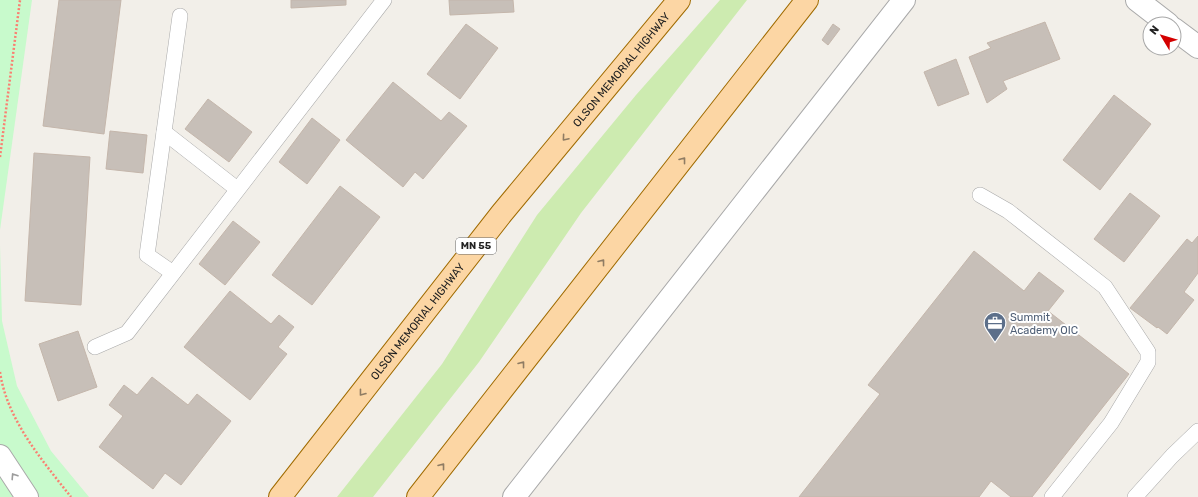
<svg xmlns="http://www.w3.org/2000/svg" width="1198" height="497" font-family="Rubik,sans-serif">
	<style>
		.grass { fill: #cdebb0 }
		.park { fill: #c8facc }
		.building { fill: #c7bfb8; stroke: #c4b6ab }
		.lines { fill: none; stroke-linecap: round; stroke-linejoin: round }
		.service-casing { stroke: #a9a9a9; stroke-width: 16 }
		.minor-casing { stroke: #a9a9a9; stroke-width: 24 }
		.tertiary-casing { stroke: #a9a9a9; stroke-width: 24 }
		.primary-casing { stroke: #a06b00; stroke-width: 24 }
		.path { stroke: #fa8072; stroke-width: 2.5; stroke-dasharray: 2 2; stroke-linecap: butt }
		.service { stroke: #fff; stroke-width: 15 }
		.minor { stroke: #fff; stroke-width: 22 }
		.tertiary { stroke: #fff; stroke-width: 22 }
		.primary { stroke: #fcd6a4; stroke-width: 22 }
		.oneway { stroke: #8f7c63 }
		.oneway2 { stroke: #9c9c9c }
		.labels { text-anchor: middle; dominant-baseline: central; stroke-width: 4; stroke-linejoin: round; paint-order: stroke }
		.shield { fill: #fff; stroke: #646464; stroke-width: 1 }
		.shield-label { font-size: 10px; font-weight: bold; fill: #222 }
		.street-label { font-size: 11px; fill: #222; stroke: #fff }
		.service-label { font-size: 11px; fill: #4e5e75; stroke: #fff; text-anchor: start }
	</style>
	<rect width="100%" height="100%" fill="#f2efe9"/>
	<path class="grass" d="M720,0H747L581,213L479,362L373,497H337L442,364L537,215L636,95Z"/>
	<g class="park">
		<path d="M0,0H32L0,230Z"/>
		<path d="M0,245L2,321L17,386L51,451L89,497H0Z"/>
	</g>
	<g class="building">
		<path d="M59,0H121L104,134L43,126Z"/>
		<path d="M291,0H346V5L291,8Z"/>
		<path d="M449,0H513L514,12L450,15Z"/>
		<path d="M1045,22L1060,59L1003,81L1007,89L987,103L969,57L991,48L987,43Z"/>
		<path d="M466,24L498,48L460,99L427,74Z"/>
		<path d="M833,24L840,29L828,45L822,40Z"/>
		<path d="M956,59L969,94L938,106L924,72Z"/>
		<path d="M393,82L441,121L449,112L467,126L423,179L415,172L403,187L346,140Z"/>
		<path d="M1114,95L1151,124L1100,190L1063,160Z"/>
		<path d="M208,99L252,132L229,162L185,129Z"/>
		<path d="M312,118L340,140L307,184L279,162Z"/>
		<path d="M110,131L147,135L143,173L106,169Z"/>
		<path d="M34,153L90,157L81,305L25,301Z"/>
		<path d="M340,186L380,217L312,305L272,275Z"/>
		<path d="M1130,193L1160,216L1124,262L1094,239Z"/>
		<path d="M233,221L260,242L225,285L199,264Z"/>
		<path d="M1198,236V273L1184,292L1194,300L1167,334L1158,327L1157,328L1130,308L1187,239L1192,243Z"/>
		<path d="M974,251L1024,291L1039,272L1064,291L1048,311L1129,374L1032,497H1011L991,481L979,497H799L880,394L868,385Z"/>
		<path d="M230,291L271,324L279,315L294,327L278,347L287,354L250,400L184,347Z"/>
		<path d="M78,331L97,387L58,401L39,344Z"/>
		<path d="M152,377L188,405L197,394L231,421L181,485L165,473L153,489L99,447L123,416L109,405L124,385L137,395Z"/>
	</g>
	<g class="lines">
		<g class="service-casing">
			<g id="service">
				<path d="M164,132L237,189"/>
				<path d="M980,195L1008,211L1105,287L1148,352V362L1111,423L1052,497"/>
				<path d="M173,273L147,255L180,16"/>
				<path d="M95,347L127,333L384,0"/>
				<path d="M1135,497L1172,456L1198,431"/>
			</g>
		</g>
		<g class="minor-casing">
			<g id="minor">
				<path d="M1137,0L1168,24"/>
				<path d="M1174,29L1198,47"/>
				<path d="M514,497L904,0"/>
			</g>
		</g>
		<g class="tertiary-casing">
			<path id="tertiary" d="M0,456L27,497"/>
		</g>
		<g class="primary-casing">
			<g id="primary">
				<path id="s1" d="M280,497L502,213L679,0"/>
				<path d="M418,497L807,0"/>
			</g>
		</g>
		<g class="path">
			<path d="M0,157L20,0"/>
			<path d="M0,372C7,420 42,460 71,497"/>
		</g>
		<use href="#service" class="service"/>
		<use href="#minor" class="minor"/>
		<use href="#tertiary" class="tertiary"/>
		<use href="#primary" class="primary"/>
	</g>
	<defs><path id="oneway-chevron" d="M-2-3.5L2.5 0L-2 3.5" fill="none" stroke-width="1.6" stroke-linecap="round" stroke-linejoin="round"/></defs>
	<g class="oneway">
		<use href="#oneway-chevron" transform="translate(565 138) rotate(130)"/>
		<use href="#oneway-chevron" transform="translate(683 160) rotate(-52)"/>
		<use href="#oneway-chevron" transform="translate(602 262) rotate(-52)"/>
		<use href="#oneway-chevron" transform="translate(522 364) rotate(-52)"/>
		<use href="#oneway-chevron" transform="translate(362 393) rotate(128)"/>
		<use href="#oneway-chevron" transform="translate(442 466) rotate(-52)"/>
	</g>
	<use class="oneway2" href="#oneway-chevron" transform="translate(14 476) rotate(-123)"/>
	<defs>
		<g id="office-pin" transform="scale(1.15)"><path d="M0 17L-7.5 6A9.5 9.5 0 1 1 7.5 6Z" fill="#5c6f8a" stroke="#fff"/><path d="M-6-3h4V-5.5h4V-3h4V5H-6ZM-1-4.5V-3h2v-1.5ZM-6 0V1H6V0Z" fill="#fff"/></g>
	</defs>
	<g fill-rule="evenodd">
		<use href="#office-pin" x="995" y="323"/>
	</g>
	<g class="labels">
		<rect class="shield" x="456" y="238" width="40" height="16" rx="3"/>
		<g class="shield-label">
			<text x="476" y="246">MN 55</text>
		</g>
		<g class="street-label">
			<text stroke="none"><textPath href="#s1" startOffset="547">OLSON MEMORIAL HIGHWAY</textPath></text>
			<text stroke="none"><textPath href="#s1" startOffset="223">OLSON MEMORIAL HIGHWAY</textPath></text>
		</g>
		<g class="service-label">
			<text x="1010" y="317">Summit<tspan x="1010" dy="13">Academy OIC</tspan></text>
		</g>
	</g>
	<g transform="translate(1162 36) rotate(308)"><circle r="19" fill="#ffffff" stroke="#a7a7a7"/>
	<path d="M0-3L7 15L0 10L-7 15Z" fill="#d40000"/>
	<text y="-6" font-size="11" font-weight="bold" text-anchor="middle" fill="#222222">N</text>
	</g>
</svg>
